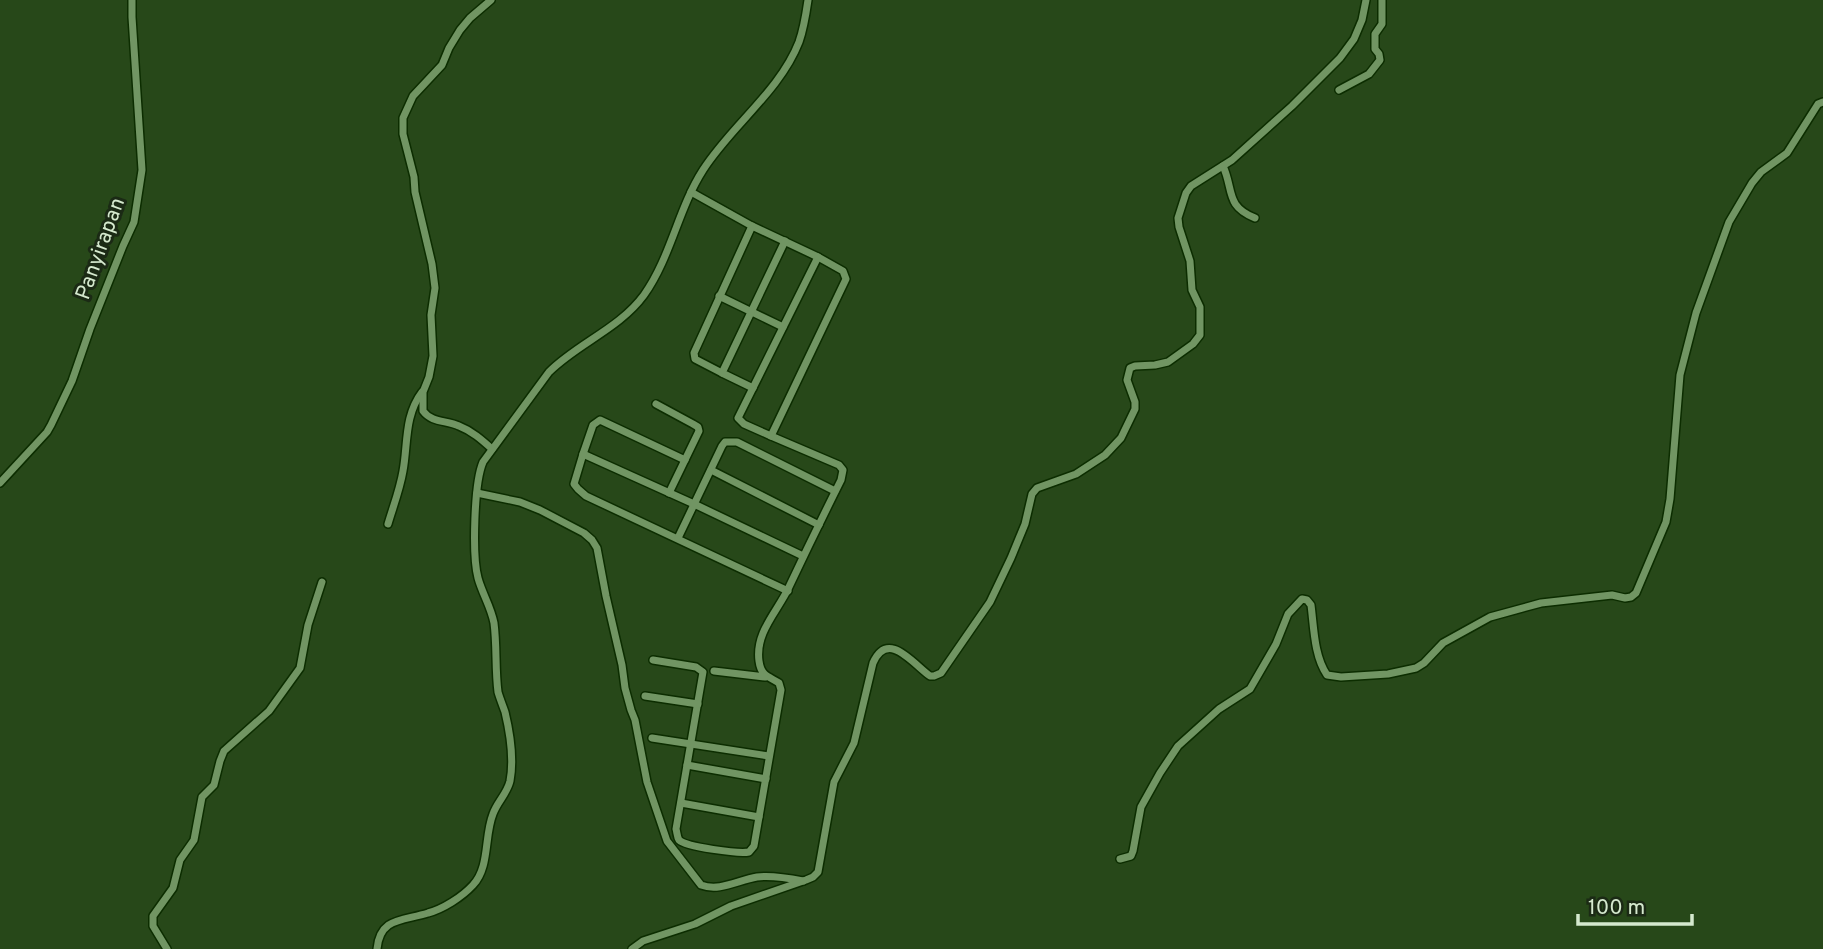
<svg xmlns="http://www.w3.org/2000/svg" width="1823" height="949" font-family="Overpass,sans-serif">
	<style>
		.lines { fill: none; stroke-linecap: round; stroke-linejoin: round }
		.street-casing { stroke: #0c2d00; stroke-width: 10 }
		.street { stroke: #719563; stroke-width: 7 }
		.labels { text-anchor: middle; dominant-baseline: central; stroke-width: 6; stroke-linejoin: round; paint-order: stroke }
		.street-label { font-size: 21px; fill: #d5e9ce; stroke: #1b2a15 }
	</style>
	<rect width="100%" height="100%" fill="#274819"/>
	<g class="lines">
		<g class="street-casing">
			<g id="street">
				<path d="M491,0L470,18L460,30L449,48L442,65L413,96L403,118V134L414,177L415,192L432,264L435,288L431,315L433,356L429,377L423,392V411C432,423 446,420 459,426C472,431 482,440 492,449"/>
				<path d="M1339,90L1369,74L1380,60L1379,54L1375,49V34L1382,24V0"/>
				<path d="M1223,166C1234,190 1225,206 1255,218"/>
				<path d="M691,192L752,226L818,257L738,418L744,424L771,436"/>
				<path d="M719,296L783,327"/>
				<path d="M722,373L695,359L694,353L752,226"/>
				<path d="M753,388L722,373L785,241"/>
				<path d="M656,404L693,424L698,427L699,431L669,493"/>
				<path d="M583,454L694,504L803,556"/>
				<path d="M685,460L600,420L593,425L583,454L574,484L578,489L586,496L788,591"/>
				<path d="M711,470L819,525"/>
				<path d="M0,483L47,432L51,425L72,381L90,329L123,246L134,222L142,170L132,17V0"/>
				<path d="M477,493L520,502L540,510L584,533L592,540L597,548L606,596L622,665L625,688L631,710L635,720L647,782L667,841L701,885C720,892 738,880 757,877C772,875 788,878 803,881"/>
				<path d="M388,524C393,507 400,489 403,471C408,444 404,416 422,392"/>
				<path d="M678,538L722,446L725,442H737L835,491"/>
				<path d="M653,660L696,667L703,672L676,829C677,832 677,837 679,840C686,847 739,854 749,852L754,846L781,690L779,683C768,676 761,676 759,661C755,632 778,611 789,587C806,551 823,516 841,480L843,470L839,465L771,436L846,279L843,271L818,257"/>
				<path d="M714,671L765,677"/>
				<path d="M645,696L698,704"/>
				<path d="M652,738L769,756"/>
				<path d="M687,765L766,779"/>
				<path d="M681,803L759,817"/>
				<path d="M1120,859L1131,856L1133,851L1141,807L1160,773L1178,746L1219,709L1250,689L1276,644L1288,614L1302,599L1307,600L1311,605C1314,628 1314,656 1327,675L1341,677L1388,674L1416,668L1424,663L1443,643L1490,617L1541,603L1612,595L1625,598L1631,597L1636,593L1666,522L1670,499L1680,375L1696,313L1729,222L1752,183L1761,172L1787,153L1818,104L1823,102"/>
				<path d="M167,949L153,926V916L173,888L180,860L194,840L202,797L214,785L220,761L224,751L269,711L300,668L308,625L322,582"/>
				<path d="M377,949C380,917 403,921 428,913C443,909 462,897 473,885C490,867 484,836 493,814C497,802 507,794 510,781C514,760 510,733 505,712C503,706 500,699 498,692C495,669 497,646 494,623C491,607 482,593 478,578C472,555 474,483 483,462L549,372C578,343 619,329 644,295C671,257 678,209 703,170C731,126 780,91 799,42C804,28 806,14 808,0"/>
				<path d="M632,949L643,941L695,924L731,906L806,880L813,877L818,872L834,782L854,743L873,663C888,629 913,664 930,676H934L941,673L990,602L1011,558L1025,524L1032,494L1037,488L1076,474L1105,455L1121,438L1135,409V402L1127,380L1130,368L1135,366L1155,365L1168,362L1193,344L1200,335V307L1192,290L1190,261L1179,227L1178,218L1186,193L1191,186L1232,160L1292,106L1340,58L1354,39L1362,20L1366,0"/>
			</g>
		</g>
		<use href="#street" class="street"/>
	</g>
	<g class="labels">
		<g class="street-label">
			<text transform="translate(101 249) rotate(-70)">Panyirapan</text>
		</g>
	</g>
	<path d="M1578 914v10h114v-10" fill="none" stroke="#d5e9ce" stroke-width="3.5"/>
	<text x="1588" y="914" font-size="21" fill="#d5e9ce" stroke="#1b2a15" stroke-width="5" paint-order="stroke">100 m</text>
</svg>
